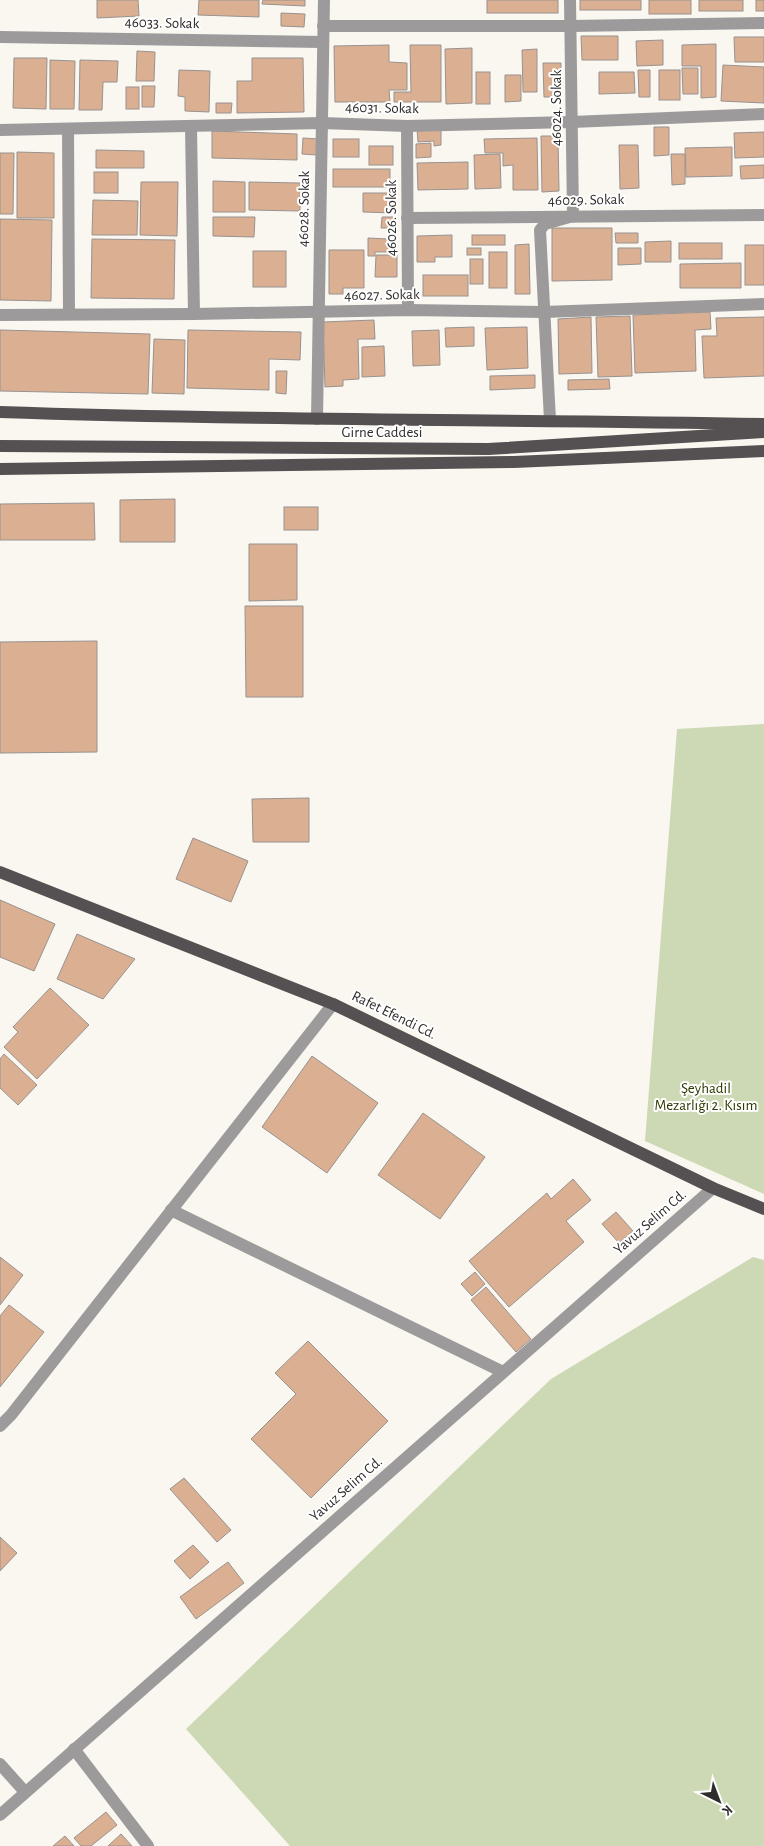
<svg xmlns="http://www.w3.org/2000/svg" width="764" height="1846" font-family="'Alegreya Sans',sans-serif">
	<style>
		.green { fill: #cdd9b4 }
		.building { fill: #dbb092; stroke: #98928f }
		.lines { fill: none; stroke-linecap: round; stroke-linejoin: round }
		.minor { stroke: #9d9a9b; stroke-width: 12 }
		.major { stroke: #555051; stroke-width: 12 }
		.labels { text-anchor: middle; dominant-baseline: central; stroke-width: 4; stroke-linejoin: round; paint-order: stroke }
		.street-label { font-size: 15px; fill: #2f2d2b; stroke: #fff }
		.park-label { font-size: 15px; fill: #2d3801; stroke: #fff }
	</style>
	<rect width="100%" height="100%" fill="#faf6f0"/>
	<g class="green">
		<path d="M764,724V1194L645,1141L677,729Z"/>
		<path d="M753,1257L764,1260V1846H290L186,1729L551,1379Z"/>
	</g>
	<g class="building">
		<path d="M97,0H138L139,16L97,18Z"/>
		<path d="M199,0H259V17L198,15Z"/>
		<path d="M263,0H305V6L262,4Z"/>
		<rect x="487" y="0" width="71" height="13"/>
		<rect x="580" y="0" width="61" height="10"/>
		<rect x="649" y="0" width="42" height="14"/>
		<rect x="699" y="0" width="44" height="11"/>
		<rect x="756" y="0" width="8" height="11"/>
		<path d="M281,13L305,14L304,27L281,26Z"/>
		<path d="M581,36H618V60H582Z"/>
		<path d="M734,37H764V62H735Z"/>
		<path d="M663,40V65L637,66L636,41Z"/>
		<path d="M716,44V97L701,98V66H682V45Z"/>
		<path d="M389,45V62L407,63V90H389L390,102H335L334,46Z"/>
		<path d="M410,45H441V102H394V92H411Z"/>
		<path d="M472,48V103L446,104L445,49Z"/>
		<path d="M537,49V92H523L522,50Z"/>
		<path d="M137,51L155,52L154,81H136Z"/>
		<path d="M14,58H47L46,109L13,108Z"/>
		<path d="M252,58H303L304,112L237,113V81H252Z"/>
		<path d="M50,60L75,61L74,109H50Z"/>
		<path d="M80,60L118,61L117,82H103L102,110H79Z"/>
		<path d="M543,63H561V97H544Z"/>
		<path d="M723,65L764,67V103L721,101Z"/>
		<path d="M682,68H698V94H683Z"/>
		<path d="M179,70L210,71L209,112L185,111V97L178,96Z"/>
		<path d="M638,70H650V97H639Z"/>
		<rect x="659" y="70" width="21" height="30"/>
		<rect x="476" y="72" width="14" height="32"/>
		<path d="M599,72H634L635,93L599,94Z"/>
		<path d="M505,75H521V101L505,102Z"/>
		<path d="M142,86H155L154,107H142Z"/>
		<rect x="126" y="87" width="13" height="22"/>
		<path d="M216,103H232L231,113H216Z"/>
		<path d="M654,127H669V155L654,156Z"/>
		<path d="M417,129H441V145L434,146V141L418,142Z"/>
		<path d="M212,131L297,134V160L212,158Z"/>
		<path d="M764,132V157L735,158L734,133Z"/>
		<path d="M541,136H558L559,191L542,192Z"/>
		<path d="M303,138L318,139L317,155L302,154Z"/>
		<path d="M537,138L538,190H513V165L503,166V153H485L484,139Z"/>
		<rect x="333" y="139" width="26" height="18"/>
		<path d="M431,143V157L416,158V144Z"/>
		<path d="M619,145H638L639,188L620,189Z"/>
		<rect x="369" y="146" width="24" height="19"/>
		<path d="M732,147V176L686,177L685,148Z"/>
		<path d="M96,150L144,151V168H96Z"/>
		<path d="M17,152L54,153V218H17Z"/>
		<path d="M0,153H14L13,214H0Z"/>
		<path d="M500,154L501,188L475,189L474,155Z"/>
		<path d="M671,154H685V184L672,185Z"/>
		<path d="M468,162V189L418,190L417,163Z"/>
		<path d="M764,165V178L741,179L740,166Z"/>
		<rect x="333" y="169" width="57" height="18"/>
		<rect x="94" y="172" width="24" height="21"/>
		<path d="M213,181L245,182V212H213Z"/>
		<path d="M141,182H178L177,236L140,235Z"/>
		<path d="M249,182L300,183V211L249,210Z"/>
		<path d="M363,193H394V213L363,212Z"/>
		<path d="M93,200L138,201L137,235H92Z"/>
		<path d="M213,217H255L254,237L213,236Z"/>
		<path d="M382,217H393V228H381Z"/>
		<path d="M0,219L52,220L51,301L0,300Z"/>
		<path d="M552,228H612V280L552,281Z"/>
		<path d="M615,233H638V243H616Z"/>
		<path d="M452,235V257H435V262H417V236Z"/>
		<rect x="472" y="235" width="33" height="10"/>
		<path d="M368,238L388,239V252H375V256H368Z"/>
		<path d="M92,239L175,240L174,299L91,298Z"/>
		<path d="M671,241V262H645V242Z"/>
		<rect x="679" y="243" width="43" height="16"/>
		<path d="M529,244L530,294H515V245Z"/>
		<rect x="745" y="245" width="19" height="40"/>
		<rect x="467" y="248" width="14" height="7"/>
		<path d="M618,248H641V264L618,265Z"/>
		<path d="M329,250H364V288H343V294H329Z"/>
		<rect x="253" y="251" width="33" height="36"/>
		<rect x="489" y="252" width="18" height="36"/>
		<path d="M376,255H397V277H375Z"/>
		<rect x="470" y="259" width="13" height="25"/>
		<path d="M741,263V288H680V264Z"/>
		<rect x="423" y="275" width="45" height="21"/>
		<path d="M710,312L711,329L695,330L696,371L635,373L633,315Z"/>
		<path d="M630,316L632,376L598,377L596,317Z"/>
		<path d="M591,317L592,373L559,374L558,319Z"/>
		<path d="M764,317V376L704,378L702,336H717L716,318Z"/>
		<path d="M374,320L375,339H358L359,379L343,380V386L325,387L323,322Z"/>
		<path d="M474,327V346L446,347L445,328Z"/>
		<path d="M527,327L528,368L487,370L485,328Z"/>
		<path d="M0,330L150,334L148,394L0,391Z"/>
		<path d="M188,330L301,332L300,360L269,359V390L187,388Z"/>
		<path d="M439,330L440,365L413,366L412,331Z"/>
		<path d="M154,339L185,340L184,394L152,393Z"/>
		<path d="M384,346L385,376L362,377V347Z"/>
		<path d="M276,371H287L286,394L276,393Z"/>
		<path d="M535,375V388L490,390V376Z"/>
		<path d="M609,379L610,389L568,390V380Z"/>
		<path d="M175,499V542H120V500Z"/>
		<path d="M94,503L95,540H0V504Z"/>
		<rect x="284" y="507" width="34" height="23"/>
		<path d="M249,544H297V600L249,601Z"/>
		<path d="M245,606H303V697H246Z"/>
		<path d="M97,641V752L0,753V642Z"/>
		<path d="M309,798V842H253L252,799Z"/>
		<path d="M193,838L248,861L231,902L176,879Z"/>
		<path d="M0,900L55,924L34,971L0,957Z"/>
		<path d="M77,934L135,959L103,999L57,979Z"/>
		<path d="M50,988L89,1025L37,1079L4,1047L18,1032L13,1027Z"/>
		<path d="M4,1054L37,1085L18,1105L0,1088V1059Z"/>
		<path d="M312,1056L378,1103L327,1173L262,1127Z"/>
		<path d="M423,1113L485,1157L440,1219L378,1175Z"/>
		<path d="M573,1179L591,1200L566,1221L584,1242L509,1307L469,1261L547,1193L551,1199Z"/>
		<path d="M616,1212L633,1231L619,1243L602,1224Z"/>
		<path d="M0,1257L23,1275L0,1305Z"/>
		<path d="M475,1272L485,1284L472,1296L461,1284Z"/>
		<path d="M486,1287L531,1339L516,1352L471,1300Z"/>
		<path d="M9,1305L44,1332L0,1387V1316Z"/>
		<path d="M308,1341L388,1421L311,1498L251,1439L296,1394L275,1373Z"/>
		<path d="M184,1478L231,1530L217,1542L170,1489Z"/>
		<path d="M0,1537L17,1553L0,1571Z"/>
		<path d="M193,1545L209,1562L190,1579L174,1561Z"/>
		<path d="M228,1562L244,1583L196,1619L180,1597Z"/>
		<path d="M106,1812L117,1825L91,1846H81L74,1838Z"/>
		<path d="M121,1834L132,1846H108Z"/>
		<path d="M65,1836L74,1846H53Z"/>
	</g>
	<g class="lines">
		<g class="minor">
			<path d="M323,26H571L764,23"/>
			<path d="M0,37L323,42"/>
			<path d="M407,126L408,310"/>
			<path d="M191,127L194,314"/>
			<path d="M68,129L69,314"/>
			<path d="M0,130L322,123L407,126L572,122L764,114"/>
			<path d="M407,218L764,215"/>
			<path d="M0,315L194,314L408,310L544,312L764,304"/>
			<path d="M317,419L324,0"/>
			<path d="M550,420L540,230L545,224L573,216L570,0"/>
			<path d="M171,1210L503,1372"/>
			<path d="M0,1426L11,1415L333,1004"/>
			<path d="M74,1749L148,1846"/>
			<path d="M0,1764L25,1792"/>
			<path d="M0,1815L713,1188"/>
		</g>
		<g class="major">
			<path d="M0,412C255,421 509,419 764,424"/>
			<path d="M0,446L488,449L764,432"/>
			<path d="M0,469L514,462L764,451"/>
			<path d="M0,872L333,1004L713,1188L764,1209"/>
		</g>
	</g>
	<g class="labels">
		<g class="street-label">
			<text transform="translate(162 23) rotate(1)">46033. Sokak</text>
			<text transform="translate(382 108) rotate(1)">46031. Sokak</text>
			<text transform="translate(556 108) rotate(-90)">46024. Sokak</text>
			<text transform="translate(586 200) rotate(-1)">46029. Sokak</text>
			<text transform="translate(304 209) rotate(-89)">46028. Sokak</text>
			<text transform="translate(391 218) rotate(-90)">46026. Sokak</text>
			<text transform="translate(382 295) rotate(-1)">46027. Sokak</text>
			<text x="382" y="432">Girne Caddesi</text>
			<text transform="translate(394 1015) rotate(26)">Rafet Efendi Cd.</text>
			<text transform="translate(650 1222) rotate(-41)">Yavuz Selim Cd.</text>
			<text transform="translate(346 1489) rotate(-41)">Yavuz Selim Cd.</text>
		</g>
		<g class="park-label">
			<text x="706" y="1088">Şeyhadil<tspan x="706" dy="17">Mezarlığı 2. Kısım</tspan></text>
		</g>
	</g>
	<g transform="translate(719 1801) rotate(138)" stroke="#ffffff" stroke-width="4" paint-order="stroke">
	<path d="M0-4L9 19L0 12L-9 19Z" fill="#2f2d2b"/>
	<text y="-8" font-size="14" font-weight="bold" text-anchor="middle" fill="#2f2d2b">K</text>
	</g>
</svg>
